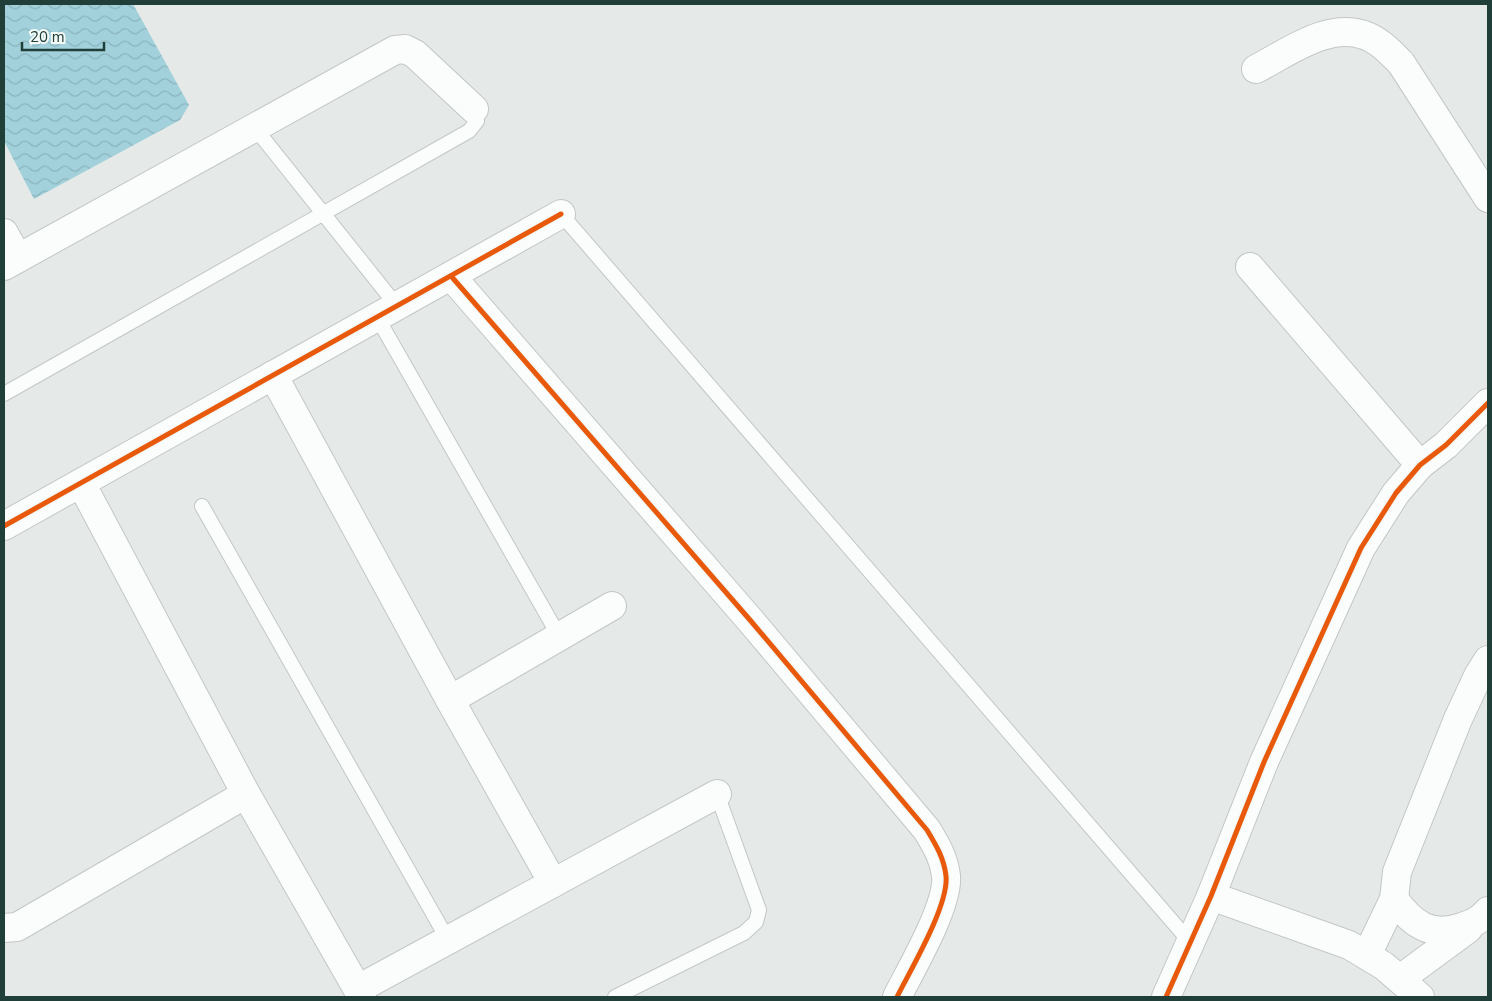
<svg xmlns="http://www.w3.org/2000/svg" width="1492" height="1001" font-family="'Nunito Sans',sans-serif">
	<style>
		.water { fill: url(#water-waves) }
		.lines { fill: none; stroke-linecap: round; stroke-linejoin: round }
		.lane-casing { stroke: #c2c7c5; stroke-width: 16 }
		.street-casing { stroke: #c2c7c5; stroke-width: 30 }
		.lane { stroke: #fbfcfc; stroke-width: 14 }
		.street { stroke: #fbfcfc; stroke-width: 28 }
		.cycleway-casing { stroke: #f2f9f6; stroke-width: 8 }
		.cycleway { stroke: #e8590c; stroke-width: 5 }
	</style>
	<defs>
		<pattern id="water-waves" width="16" height="10" patternUnits="userSpaceOnUse" patternTransform="scale(1.25)"><rect width="16" height="10" fill="#a2d1db"/><path d="M0 5q4-4 8 0t8 0" fill="none" stroke="#8bb4bd"/></pattern>
	</defs>
	<rect width="100%" height="100%" fill="#e5eae8"/>
	<path class="water" d="M4,4H133L189,105L180,120L34,199L4,141Z"/>
	<g class="lines">
		<g class="lane-casing">
			<g id="lane">
				<path d="M255,128L397,306"/>
				<path d="M561,214L1191,943"/>
				<path d="M377,317L559,636"/>
				<path d="M4,394L469,131L477,121L474,109"/>
				<path d="M202,506L448,940"/>
				<path d="M615,997L744,933L756,922L759,910L717,794"/>
			</g>
		</g>
		<g class="street-casing">
			<g id="street">
				<path d="M1256,69C1287,53 1328,22 1364,35C1379,40 1390,52 1401,63L1488,198"/>
				<path d="M4,233L18,258"/>
				<path d="M4,266L395,50L405,49L415,54L474,109"/>
				<path d="M1250,267L1420,465"/>
				<path d="M451,276L750,620L927,830C936,845 944,858 946,876C949,905 911,969 897,997"/>
				<path d="M273,375L450,700L553,883"/>
				<path d="M81,483L246,794L362,997"/>
				<path d="M4,526L561,214"/>
				<path d="M450,700L612,606"/>
				<path d="M1211,896L1349,945L1384,966L1420,997"/>
				<path d="M1394,899C1412,924 1431,938 1462,927C1474,923 1480,920 1488,911"/>
				<path d="M4,928L17,927L246,794"/>
				<path d="M1367,955L1394,899L1397,872L1458,719L1478,676L1488,660"/>
				<path d="M1400,979L1468,929"/>
				<path d="M358,989L717,794"/>
				<path d="M1166,997L1211,896L1264,762L1361,548L1396,493L1420,465L1446,445L1488,403"/>
			</g>
		</g>
		<use href="#lane" class="lane"/>
		<use href="#street" class="street"/>
		<g class="cycleway-casing">
			<g id="cycleway">
				<path d="M451,276L750,620L927,830C936,845 944,858 946,876C949,905 911,969 897,997"/>
				<path d="M4,526L561,214"/>
				<path d="M1166,997L1211,896L1264,762L1361,548L1396,493L1420,465L1446,445L1488,403"/>
			</g>
		</g>
		<use href="#cycleway" class="cycleway"/>
	</g>
	<rect width="1492" height="1001" fill="none" stroke="#203f38" stroke-width="10"/>
	<path d="M22 42v8h82v-8" fill="none" stroke="#203f38" stroke-width="2.5"/>
	<text x="30" y="42" font-size="15" fill="#203f38" stroke="#f2f9f6" stroke-width="4" paint-order="stroke">20 m</text>
</svg>
